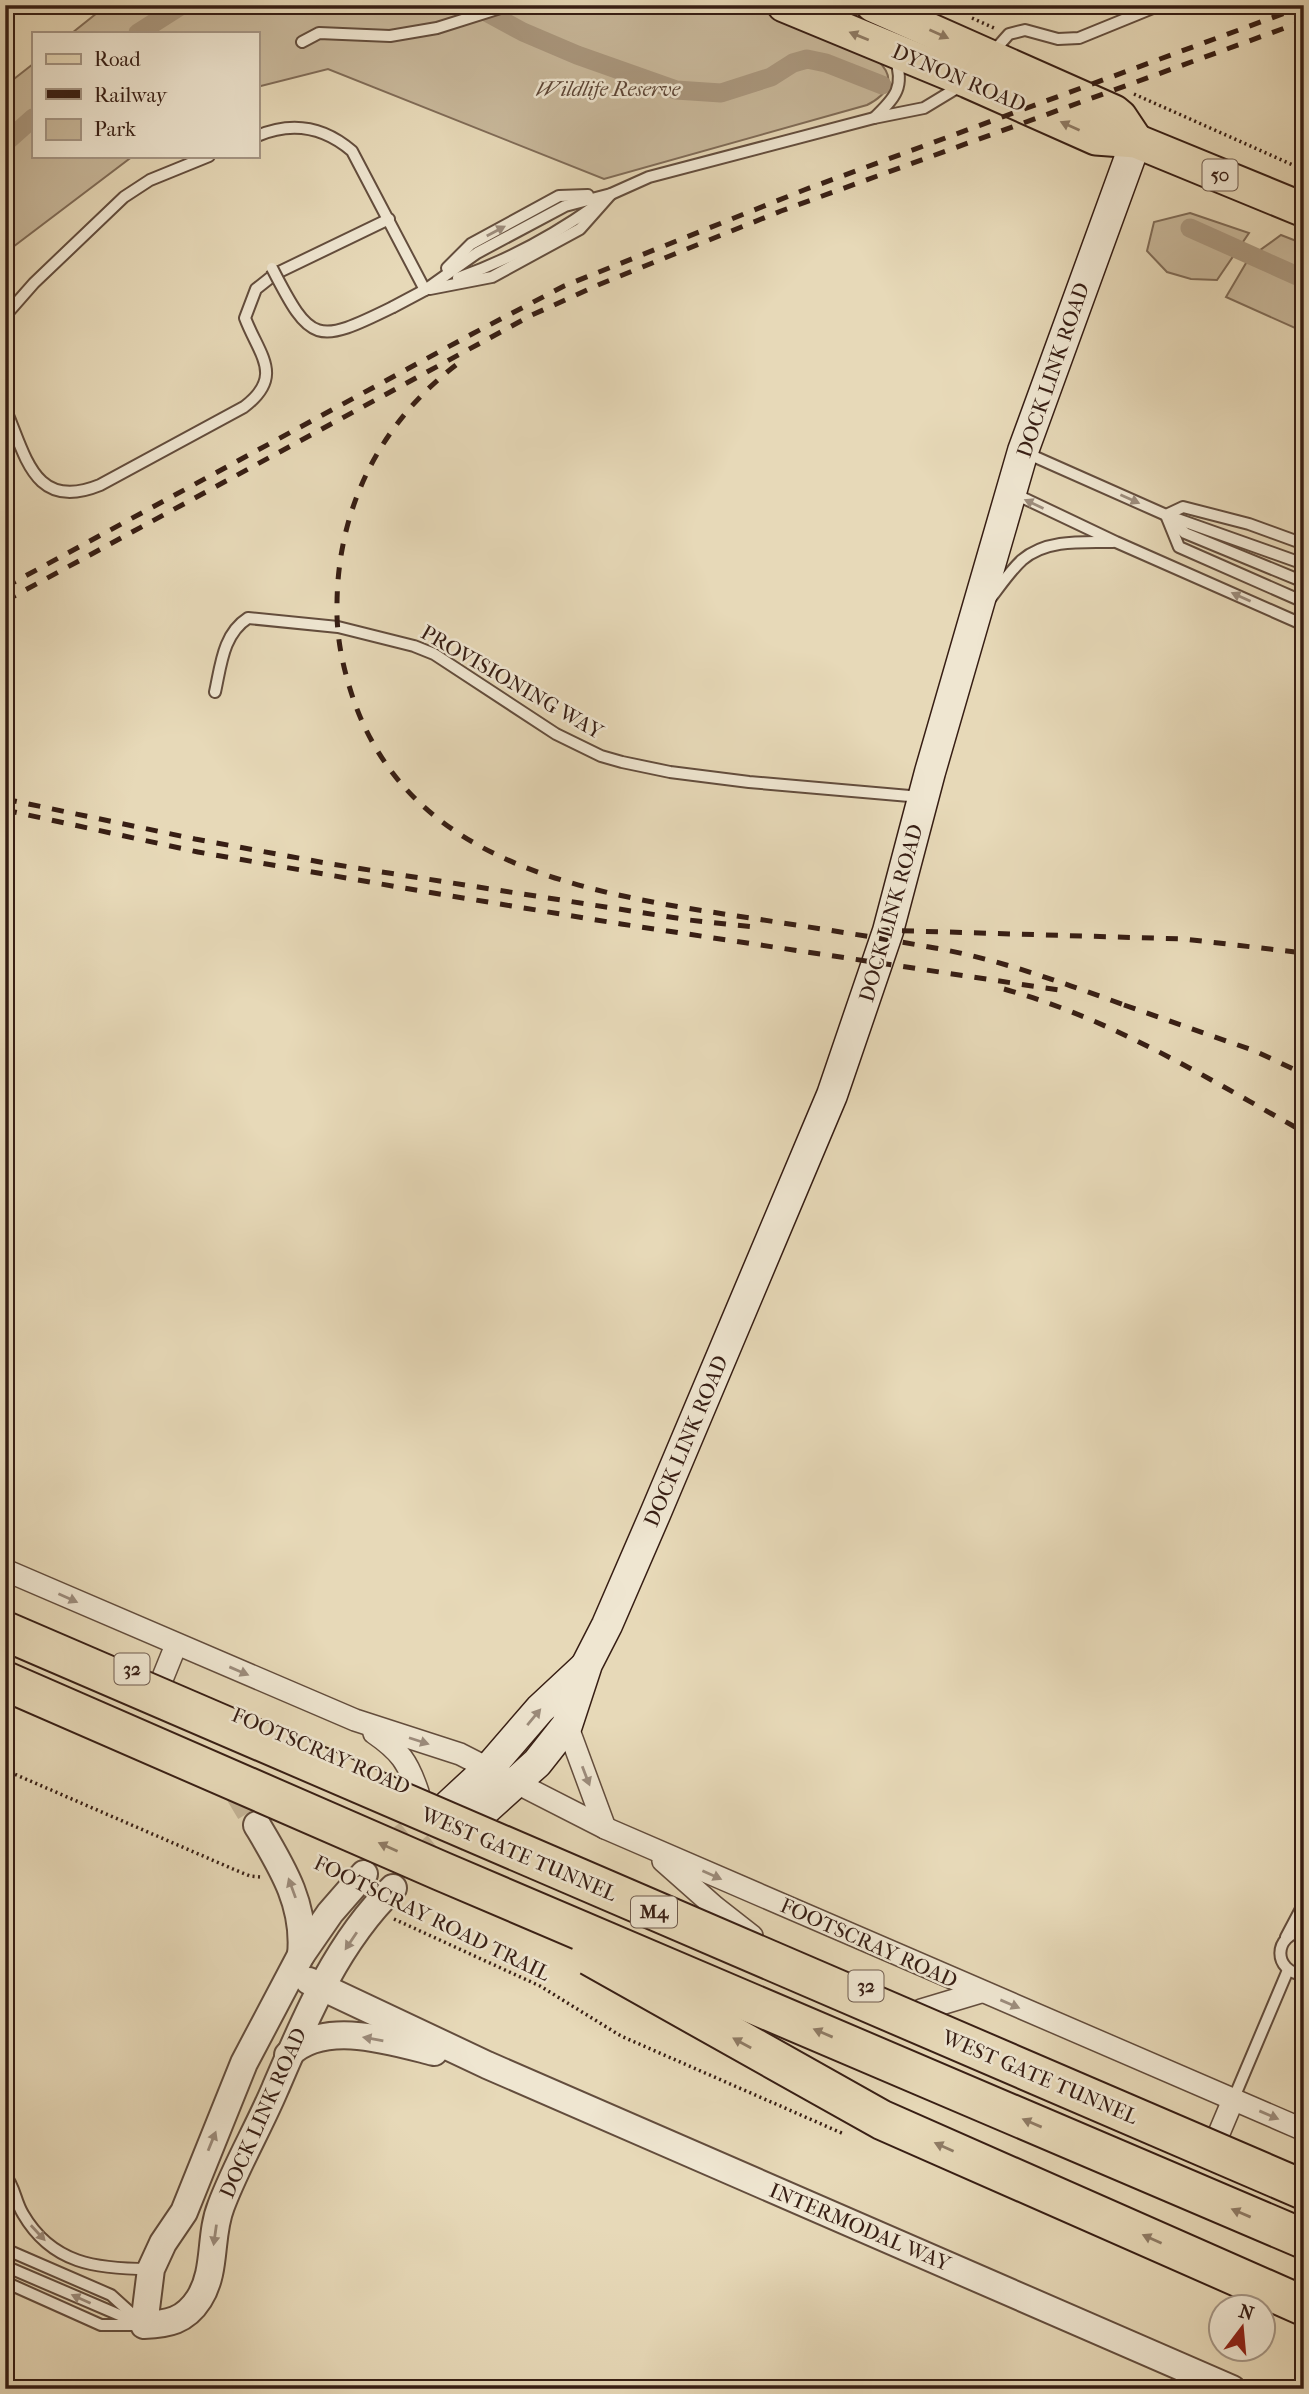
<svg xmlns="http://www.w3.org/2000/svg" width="1309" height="2394" font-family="'IM FELL French Canon',serif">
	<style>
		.green { fill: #c9b99c; stroke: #806c58; stroke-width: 2 }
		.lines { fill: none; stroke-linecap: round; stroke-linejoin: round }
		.canal { stroke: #ab9980; stroke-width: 19 }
		.tertiary-tunnel { stroke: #c4b497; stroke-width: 26; stroke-dasharray: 26 13; stroke-linecap: butt }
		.primary-tunnel { stroke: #c4b497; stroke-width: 33; stroke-dasharray: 33 17; stroke-linecap: butt }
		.service-casing { stroke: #634d3d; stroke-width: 14 }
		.minor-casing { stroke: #634d3d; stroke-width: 24 }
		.tertiary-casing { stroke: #634d3d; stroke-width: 30 }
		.secondary-casing { stroke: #371e14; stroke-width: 33 }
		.primary-casing { stroke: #371e14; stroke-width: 37 }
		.path { stroke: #371e14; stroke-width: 3.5; stroke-dasharray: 2 3.5; stroke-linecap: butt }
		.service { stroke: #efe6d1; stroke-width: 10 }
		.minor { stroke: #efe6d1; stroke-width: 21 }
		.tertiary { stroke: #efe6d1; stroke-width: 26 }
		.secondary { stroke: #efe6d1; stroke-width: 30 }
		.primary { stroke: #e7d9b8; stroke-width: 33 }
		.rail { stroke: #371e14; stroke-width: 5; stroke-dasharray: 12 12; stroke-linecap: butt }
		.service-bridge-casing { stroke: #634d3d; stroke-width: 14; stroke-linecap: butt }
		.motorway-bridge-casing { stroke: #371e14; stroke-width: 42; stroke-linecap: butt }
		.service-bridge { stroke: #efe6d1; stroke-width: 10 }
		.motorway-bridge { stroke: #e7d9b8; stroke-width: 38 }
		.oneway { fill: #8f7c66 }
		.oneway2 { fill: #9c8c7c }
		.labels { text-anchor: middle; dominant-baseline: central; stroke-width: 5; stroke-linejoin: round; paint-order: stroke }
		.shield { fill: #efe6d1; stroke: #6e5a4d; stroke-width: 2 }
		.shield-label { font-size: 19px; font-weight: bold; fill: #371e14 }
		.street-label { font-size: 21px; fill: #371e14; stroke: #efe6d1 }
		.park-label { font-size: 21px; font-style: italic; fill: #5c4536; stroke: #efe6d1 }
	</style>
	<rect width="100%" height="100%" fill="#e7d9b8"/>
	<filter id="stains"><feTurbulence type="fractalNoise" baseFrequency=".00286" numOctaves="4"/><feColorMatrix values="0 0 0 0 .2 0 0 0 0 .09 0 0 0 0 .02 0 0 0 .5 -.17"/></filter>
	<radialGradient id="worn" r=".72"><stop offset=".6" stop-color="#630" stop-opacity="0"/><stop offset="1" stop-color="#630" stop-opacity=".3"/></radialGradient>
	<g class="green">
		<path d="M107,5H752L877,60C897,78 889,94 867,105L604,179L328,69L257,87V33H72Z"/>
		<path d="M33,64V156H133L5,253V86Z"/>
		<path d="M1190,213L1249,233L1217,280L1191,279L1167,272L1147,251L1154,222Z"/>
		<path d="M1281,235L1304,244V332L1226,297L1249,258Z"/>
	</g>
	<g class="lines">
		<g class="canal">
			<path d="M473,5L523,32L577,55L676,90L721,93L771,77L793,63L807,59L826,63L882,85"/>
			<path d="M138,33L182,5"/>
			<path d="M5,143L33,118"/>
			<path d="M1190,228L1304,279"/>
		</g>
		<path class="tertiary-tunnel" d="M236,1790L257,1825"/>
		<g class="primary-tunnel">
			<path d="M384,1856L448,1806"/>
			<path d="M412,1869L476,1818"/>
		</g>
		<g class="service-casing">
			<g id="service">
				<path d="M302,42L319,33L390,36L437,28L510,5"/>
				<path d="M993,52L1009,34L1025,30L1058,39L1079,38L1160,5"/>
				<path d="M874,118C896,97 905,87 895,57"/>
				<path d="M257,136C292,121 324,127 352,151L425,290"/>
				<path d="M447,268L471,244L559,196L588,195"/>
				<path d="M458,278C506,261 554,235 595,206"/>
				<path d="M430,289L492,277L580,229L611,194"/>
				<path d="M393,307L425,290L477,253L565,206L611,194L649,177L874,118L924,108L962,85"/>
				<path d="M5,316L34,283L124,197L150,180L209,156"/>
				<path d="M5,408C26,456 34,512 100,485L244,407C285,376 259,355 245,318L256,289L275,274L389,219"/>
				<path d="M1024,452L1166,515L1304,564"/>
				<path d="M1013,493L1116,542L1304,625"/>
				<path d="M1166,515L1179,547L1304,602"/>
				<path d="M1166,515L1183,507L1249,524L1304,544"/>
				<path d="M1170,519L1185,533L1304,582"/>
				<path d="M990,599C1000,586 1010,571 1022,560C1046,539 1083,542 1113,542"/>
				<path d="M215,692C221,665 223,634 248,618L338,627L414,646L434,654L556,734L601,756L622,762L670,772L749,782L921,797"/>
				<path d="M1304,1931C1273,1934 1272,1972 1304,1975"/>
				<path d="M1286,1937L1304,1903"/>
				<path d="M1233,2100L1288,1970"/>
				<path d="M5,2175C15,2187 15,2201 23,2214C52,2264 97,2269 149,2269"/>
				<path d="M5,2249L111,2295L142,2323"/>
				<path d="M5,2266L138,2323"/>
				<path d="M5,2282L101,2325H138"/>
			</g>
		</g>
		<g class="minor-casing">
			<g id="minor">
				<path d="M5,1570L355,1720L460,1754L605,1828L1304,2130"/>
				<path d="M161,1682L176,1645"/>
				<path d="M567,1725L605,1828"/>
				<path d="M374,1733C400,1751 408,1762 418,1792"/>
				<path d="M663,1861L715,1907L752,1936"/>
				<path d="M921,2010L981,1992"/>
				<path d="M1217,2138L1233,2100"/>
			</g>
		</g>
		<g class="tertiary-casing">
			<g id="tertiary">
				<path d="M257,1825C282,1867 306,1905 301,1955"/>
				<path d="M364,1874L330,1913L301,1955L244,2063L184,2212L163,2243L151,2269L144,2325C168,2324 185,2321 199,2299C217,2271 209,2236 221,2206C236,2166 258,2129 275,2089C305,2019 337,1942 393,1888"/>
				<path d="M309,1981L487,2065L1232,2389"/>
				<path d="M288,2055C323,2019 391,2041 434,2052"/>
			</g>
		</g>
		<g class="secondary-casing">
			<g id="secondary">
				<path d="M449,1805L489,1768L540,1709L585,1667"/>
				<path d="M477,1817L537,1763L567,1725L587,1664L607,1625L656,1512L832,1095L888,931L930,772L1023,451L1136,141"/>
			</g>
		</g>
		<g class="primary-casing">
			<g id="primary">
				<path d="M784,5L968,81L1096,138L1136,141L1304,210"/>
				<path d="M873,5L1114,112L1120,117L1136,141"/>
			</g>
		</g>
		<g class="path">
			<path d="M972,18L994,28"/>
			<path d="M1134,94L1304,170"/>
			<path d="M5,1770L233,1869L250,1876L261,1877"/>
			<path d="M394,1919L540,1986L621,2036L844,2134"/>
		</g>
		<use href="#service" class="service"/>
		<use href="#minor" class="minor"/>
		<use href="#tertiary" class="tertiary"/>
		<use href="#secondary" class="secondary"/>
		<use href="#primary" class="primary"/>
		<g class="rail">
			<path d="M456,365C380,423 338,508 337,603C336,637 343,669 354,701C412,865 587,893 737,916C803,926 869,936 935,948C1003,960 1068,985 1133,1008"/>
			<path d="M5,587L472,334L564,286L804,190L1304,6"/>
			<path d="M5,601L532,315L598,285L781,211L1304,21"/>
			<path d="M5,799L195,839L331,864L689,920L755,927"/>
			<path d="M5,810L198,852L421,891L621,924L1059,990"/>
			<path d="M878,930L1184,939L1304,953"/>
			<path d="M1004,989C1112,1019 1207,1078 1304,1132"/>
			<path d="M1124,1005L1255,1051L1304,1074"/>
		</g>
		<g class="service-bridge-casing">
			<path id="service-bridge" d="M272,268C311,344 316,345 393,307"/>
		</g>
		<g class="motorway-bridge-casing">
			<g id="motorway-bridge">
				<path d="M5,1631L1304,2190"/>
				<path d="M5,1681L441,1871L1304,2239"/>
				<path d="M590,1956L882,2120L1304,2306"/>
			</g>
		</g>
		<use href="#service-bridge" class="service-bridge"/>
		<use href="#motorway-bridge" class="motorway-bridge"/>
	</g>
	<defs><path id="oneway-solid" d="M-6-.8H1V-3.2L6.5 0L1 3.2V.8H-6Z" transform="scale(1.75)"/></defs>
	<g class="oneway">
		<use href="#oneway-solid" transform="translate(939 34) rotate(24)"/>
		<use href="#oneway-solid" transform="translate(859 36) rotate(-158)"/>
		<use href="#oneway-solid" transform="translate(1070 126) rotate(-156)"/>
		<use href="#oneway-solid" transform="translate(388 1847) rotate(-156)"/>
		<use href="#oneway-solid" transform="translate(823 2033) rotate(-157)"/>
		<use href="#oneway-solid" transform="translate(742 2043) rotate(-151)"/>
		<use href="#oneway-solid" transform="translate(1032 2123) rotate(-157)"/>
		<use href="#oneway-solid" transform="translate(944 2147) rotate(-156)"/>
		<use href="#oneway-solid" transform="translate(1241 2213) rotate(-157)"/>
		<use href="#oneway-solid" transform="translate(1152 2239) rotate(-156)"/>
	</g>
	<g class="oneway2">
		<use href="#oneway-solid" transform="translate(496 231) rotate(-28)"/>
		<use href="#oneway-solid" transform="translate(1130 499) rotate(24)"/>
		<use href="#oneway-solid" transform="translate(1034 504) rotate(-155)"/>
		<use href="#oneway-solid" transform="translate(1241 597) rotate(-156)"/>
		<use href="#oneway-solid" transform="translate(68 1598) rotate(24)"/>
		<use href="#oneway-solid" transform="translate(239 1671) rotate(23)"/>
		<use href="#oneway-solid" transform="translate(534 1717) rotate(-50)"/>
		<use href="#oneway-solid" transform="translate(419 1741) rotate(18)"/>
		<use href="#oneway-solid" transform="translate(586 1776) rotate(69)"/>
		<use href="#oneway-solid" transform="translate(712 1875) rotate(24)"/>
		<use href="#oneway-solid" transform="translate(292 1888) rotate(-110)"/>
		<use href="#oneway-solid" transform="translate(351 1941) rotate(124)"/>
		<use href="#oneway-solid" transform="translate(1010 2004) rotate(23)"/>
		<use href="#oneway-solid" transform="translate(373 2039) rotate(-170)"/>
		<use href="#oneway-solid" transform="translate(1269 2115) rotate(23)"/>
		<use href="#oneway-solid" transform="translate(212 2141) rotate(-68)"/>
		<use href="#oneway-solid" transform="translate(38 2233) rotate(47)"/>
		<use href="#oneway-solid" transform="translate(215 2235) rotate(98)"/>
		<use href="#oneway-solid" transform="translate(81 2299) rotate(-156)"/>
	</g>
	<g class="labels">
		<g class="shield">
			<rect x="1202.5" y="159.5" width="35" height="31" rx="5"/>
			<rect x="114.5" y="1653.5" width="35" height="31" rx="5"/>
			<rect x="631" y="1896.5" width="46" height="31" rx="5"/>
			<rect x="848.5" y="1970.5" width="35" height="31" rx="5"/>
		</g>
		<g class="shield-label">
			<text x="1220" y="175">50</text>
			<text x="132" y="1669">32</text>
			<text x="654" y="1912">M4</text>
			<text x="866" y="1986">32</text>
		</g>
		<g class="street-label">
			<text transform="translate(959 78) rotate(23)">DYNON ROAD</text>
			<text transform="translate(1053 370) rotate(-71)">DOCK LINK ROAD</text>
			<text transform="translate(512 682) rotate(30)">PROVISIONING WAY</text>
			<text transform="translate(891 913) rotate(-74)">DOCK LINK ROAD</text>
			<text transform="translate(686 1441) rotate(-67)">DOCK LINK ROAD</text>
			<text transform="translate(321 1751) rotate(23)">FOOTSCRAY ROAD</text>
			<text transform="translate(519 1854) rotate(23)">WEST GATE TUNNEL</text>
			<text transform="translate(432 1918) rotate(26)">FOOTSCRAY ROAD TRAIL</text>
			<text transform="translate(869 1943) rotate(24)">FOOTSCRAY ROAD</text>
			<text transform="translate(1040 2077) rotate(23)">WEST GATE TUNNEL</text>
			<text transform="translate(263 2113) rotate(-66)">DOCK LINK ROAD</text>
			<text transform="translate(860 2227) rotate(23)">INTERMODAL WAY</text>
		</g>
		<g class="park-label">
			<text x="608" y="89">Wildlife Reserve</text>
		</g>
	</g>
	<rect width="1309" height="2394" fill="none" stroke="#e7d9b8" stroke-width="28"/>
	<rect x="7" y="7" width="1295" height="2380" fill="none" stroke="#371e14" stroke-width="3.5"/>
	<rect x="14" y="14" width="1281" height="2366" fill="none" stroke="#371e14" stroke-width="2"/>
	<rect x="32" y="32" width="228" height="126" fill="#efe6d1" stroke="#a59685" stroke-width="2"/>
	<rect x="46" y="54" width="35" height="10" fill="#e7d9b8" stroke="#a59685" stroke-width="2"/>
	<text x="94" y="66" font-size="21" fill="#371e14">Road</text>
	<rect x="46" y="89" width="35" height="10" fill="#371e14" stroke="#a59685" stroke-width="2"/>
	<text x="94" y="102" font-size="21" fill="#371e14">Railway</text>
	<rect x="46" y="119" width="35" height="21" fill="#c9b99c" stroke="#a59685" stroke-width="2"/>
	<text x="94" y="136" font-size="21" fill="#371e14">Park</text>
	<g transform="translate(1242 2328) rotate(16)"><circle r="33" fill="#efe6d1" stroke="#a59685" stroke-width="2"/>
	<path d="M0-5L12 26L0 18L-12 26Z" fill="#8f2418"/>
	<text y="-10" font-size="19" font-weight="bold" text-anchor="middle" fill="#371e14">N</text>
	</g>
	<rect width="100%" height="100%" filter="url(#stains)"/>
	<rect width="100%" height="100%" fill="url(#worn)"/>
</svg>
